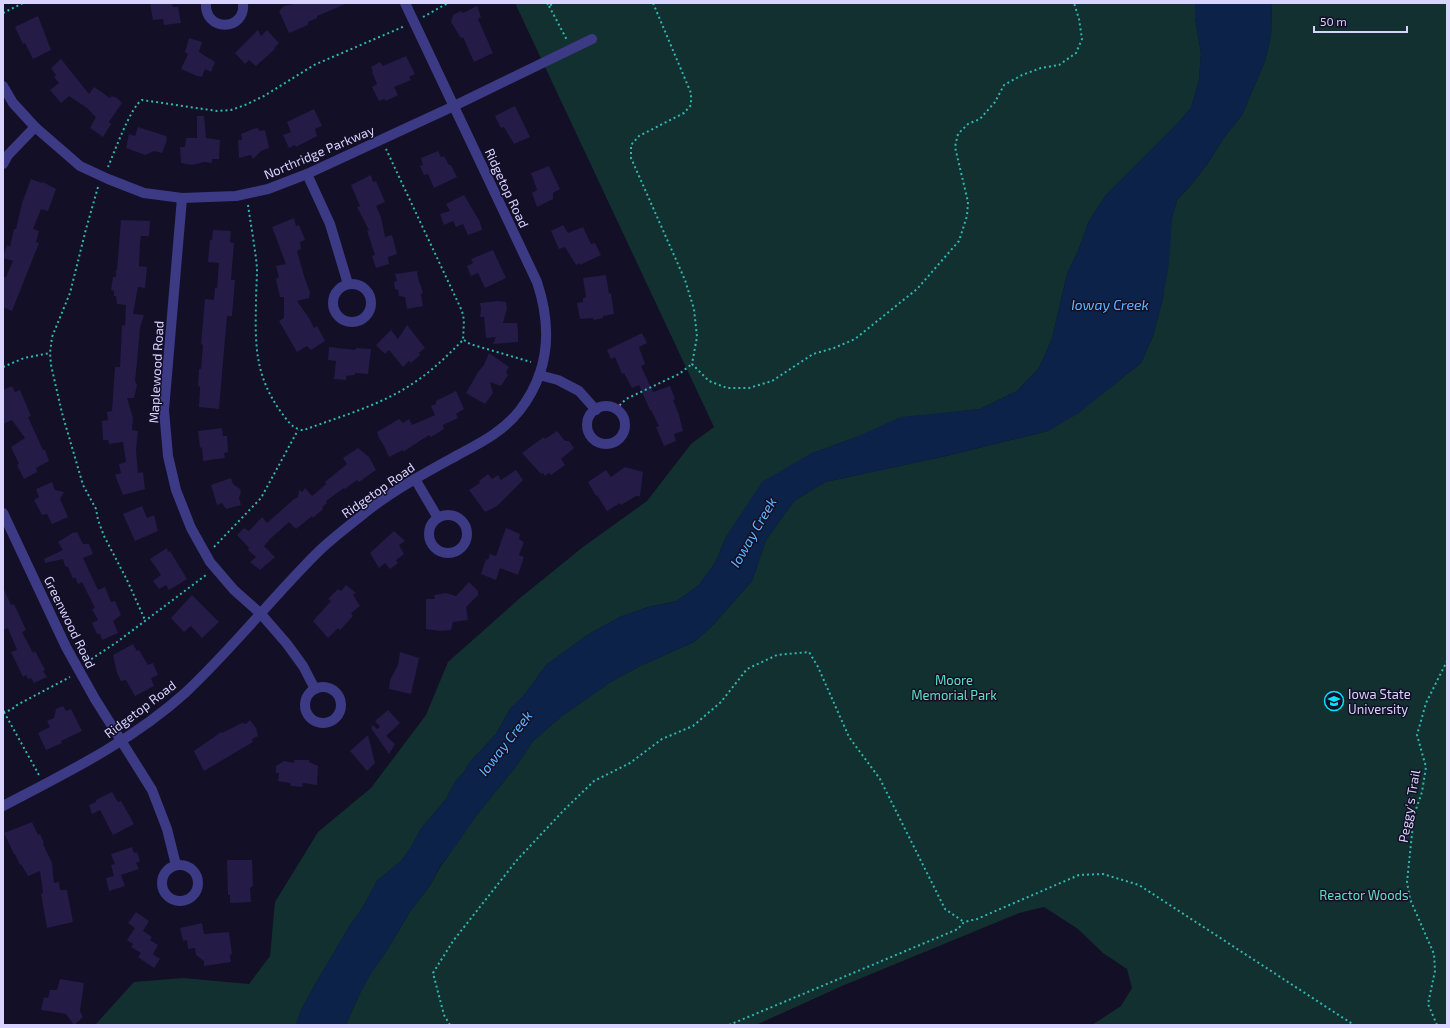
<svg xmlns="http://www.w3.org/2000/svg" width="1450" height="1028" font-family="'Exo 2',sans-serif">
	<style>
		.green { fill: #12302f }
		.water { fill: #0c2248 }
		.building { fill: #241b47 }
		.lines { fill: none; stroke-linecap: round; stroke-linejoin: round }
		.path { stroke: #2fb8b0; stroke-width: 2; stroke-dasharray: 2 3; stroke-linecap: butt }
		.street { stroke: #3d3a85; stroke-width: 10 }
		.labels { text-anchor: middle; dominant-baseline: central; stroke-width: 3; stroke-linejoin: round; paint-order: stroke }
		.street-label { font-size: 13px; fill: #d9d4ff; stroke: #130f26 }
		.park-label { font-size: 13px; fill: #5fe0c0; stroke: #130f26 }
		.poi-label { font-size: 13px; fill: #d9d4ff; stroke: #130f26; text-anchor: start }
		.water-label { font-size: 14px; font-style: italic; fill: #62b6ff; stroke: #130f26 }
	</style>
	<rect width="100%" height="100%" fill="#130f26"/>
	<g class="green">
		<path d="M515,3H1195V18L1201,53L1199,80L1191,108L1177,124L1106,195L1089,221L1078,251L1067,274L1052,339L1039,368L1017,391L980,409L946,413L854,438L810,454L727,535L715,563L699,585L677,601L648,607L620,617L589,634L546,665L526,693L510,709L496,734L469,763L464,772L455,782L446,799L420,830L411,847L402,860L377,881L363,907L350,925L316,983L301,1010L296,1025H95L134,982L183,978L249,984L270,956L275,902L318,832L371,788L426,715L448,662L520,598L583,547L647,501L691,444L714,427Z"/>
		<path d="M1272,3H1447V1025H1092L1121,1006L1132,988L1127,969L1103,953L1078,929L1044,907L1019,913L842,986L756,1025H346L359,995L372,971L384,955L411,910L429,887L439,869L475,817L517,765L533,741L562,716L609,683L638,667L694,642L712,626L752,581L766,540L794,501L825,482L946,456L1048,431L1111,387L1141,363L1153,336L1163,298L1172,218L1177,200L1191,185L1208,163L1223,139L1242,115L1265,61L1271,35Z"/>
	</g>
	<path class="water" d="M1195,3H1272L1271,35L1265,61L1242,115L1223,139L1208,163L1191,185L1177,200L1172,218L1169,263L1163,298L1153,336L1141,363L1079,413L1048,431L946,456L825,482L794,501L766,540L752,581L712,626L694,642L638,667L609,683L562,716L533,741L517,765L475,817L460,840L439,868L429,887L411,910L384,955L372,972L359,995L346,1025H296L301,1010L316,983L350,925L363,907L377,881L402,860L411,847L420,830L446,799L455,782L464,772L469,763L496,734L510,709L526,693L546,665L589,634L620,617L648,607L677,601L699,585L715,563L727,535L762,482L810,454L854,438L901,417L980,409L1017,391L1039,368L1052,339L1067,274L1078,251L1089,221L1106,195L1177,124L1191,108L1199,80L1201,53L1195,18Z"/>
	<g class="building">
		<path d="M150,3H172L173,7H178L181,23L164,25L163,19L153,20Z"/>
		<path d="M298,3H348L317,16V18L308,22V25L289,33L279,11L284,6Z"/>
		<path d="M477,6L481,17L478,19L493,53L474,62L463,37L461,38L451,22L453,15L461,11L463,13Z"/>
		<path d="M38,16L51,50L33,59L25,43L23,44L15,27Z"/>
		<path d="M258,30L261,36L267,30L279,43L274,48L275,49L256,66L249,60L245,64L235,53Z"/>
		<path d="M189,38L202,42L199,52L215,62L211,72L205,69L202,77L197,76L181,69L188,54L185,52Z"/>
		<path d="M406,56L415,74L409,77L411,80L394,87L398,95L386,101L384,99L379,101L372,87L377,84L372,72H373L371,67L380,62L383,66Z"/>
		<path d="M61,59L89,94L94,87L110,98L112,96L117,98L122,103L109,122L111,124L103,137L90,128L96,117L87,108L69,96L61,103L50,90L59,83L54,77L56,75L51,68Z"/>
		<path d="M515,106L530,137L514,144L504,127L501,128L495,116Z"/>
		<path d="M314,109L322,126L315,129L317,136L296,147L295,145L289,148L283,135L291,132L287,122Z"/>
		<path d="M197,116H204L206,138L220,140L219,159H212V163L204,162L192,165L181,163L180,147H185L186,138H197Z"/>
		<path d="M138,127L166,136L167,140L162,153L154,151L145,155L126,148L129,134L135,136Z"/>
		<path d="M258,128L259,131L265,130L269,148L261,151L253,159L251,155L239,158L238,140H242L241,134L253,129Z"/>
		<path d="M438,151L441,157L444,156L449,165H451L457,177L434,188L428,174L424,175L420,166L423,165L421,158Z"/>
		<path d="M549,166L560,189L553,193V199L537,207L532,193L537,190L531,173Z"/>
		<path d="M371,175L373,182L376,181L385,202L376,206L381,217L385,237L392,235L397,254L388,257L389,264L376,268L372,256L375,255L367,231L369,230L357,207L360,206L351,185Z"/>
		<path d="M31,179L42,183L43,182L56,189L48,211L41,209L33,229L39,231L36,242L39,243L12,311L3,307V277H6L13,261L3,258L7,245L10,247L14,229H16L22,203Z"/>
		<path d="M464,195L480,222L482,230L468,235L463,224L456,227L453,221L444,225L440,214L450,211L446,204Z"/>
		<path d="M294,218L296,226L299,225L305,240L300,242L301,249L297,251L305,279L310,292L309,298L297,301L309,318L314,328L317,326L325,341L311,350L307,346L297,352L279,321L284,318V297H280L276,279L279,277L276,266L286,264L272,227Z"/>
		<path d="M121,220L150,221L149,236H141L140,242L139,266L147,267L145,288L138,287L133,314L144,315L140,328L137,362L135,381L137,385L134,398H127L133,418L132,430L138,431L136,450L138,473L143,472L145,489L123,495L115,475L121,473L119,464L126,462L123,442L109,444L108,440H103L102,421L108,420L107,412L112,411L115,367H120L122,325L125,326L126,305L117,304L116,296H114V291L111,290L113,277H116V270H117Z"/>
		<path d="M563,225L568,233L583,227L591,244L595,243L601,255L580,265V263L576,265L565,247L559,249L551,231Z"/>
		<path d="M213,230L231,231L230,242L234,243L231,280H235L232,316H227L219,409L199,407L200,387L198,386L199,369H201L203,345L201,344L205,299L214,300L215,288H217L219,263L208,262L210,240H212Z"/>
		<path d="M493,250L506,278L485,288L478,273L471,276L467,266L473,263L471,259Z"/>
		<path d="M417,271L419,283H420L423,293L421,294L423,306L407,309L405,297L399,296L398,290L395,289L394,282L397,281L395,274Z"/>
		<path d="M606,275L609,294L611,293L614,314L603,316V318L594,320L593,318L580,319L577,303L583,302V298L586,297L583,278Z"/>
		<path d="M498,301L506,302L507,308L503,323H517L518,331V342L493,344L496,337L486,338L484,317H480L481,309L480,303Z"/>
		<path d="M407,325L425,348L419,353L420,355L411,363L409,361L403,367L389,350L385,354L376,345L391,330L398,339Z"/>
		<path d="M642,333L647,343L639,347L645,364L641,366L653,392L670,386L675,399L673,400L679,415L683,431L674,434L676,441L664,446L656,427L659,426L651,410H650L639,385L632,388L624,373L622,374L615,357L611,359L607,350Z"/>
		<path d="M329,347L347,349L355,350L356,348L371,349L368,374L355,373V375L346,376V380L334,379L336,361L328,360Z"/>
		<path d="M489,353L509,367L506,372L508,375L501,386L490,382L493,393L485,404L466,393L478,372L484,365Z"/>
		<path d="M12,386L15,392L20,390L31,416L28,417L43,450H45L49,461L36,468L37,472L24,479L17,465L19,464L11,447L25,438L12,420L3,424V390Z"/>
		<path d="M456,391L464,409L456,414L458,418L443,425L444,429L431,437L429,435L403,452V450L389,457L384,446L379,438L377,432L399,419L403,423L409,419L412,425L435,415L431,406L436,404V401Z"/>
		<path d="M222,428L223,436H227L228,452L224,453L225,458L203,461L202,447L200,448L198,431Z"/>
		<path d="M557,431L565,441H569L574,448L561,459L565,465L551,475L549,473L545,476L543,473L541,474L522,453L544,437L545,439Z"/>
		<path d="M358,448L369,457L376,470L359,482L357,480L345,489L344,488L326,501L327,503L322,507L323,509L313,518L312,516L296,529L289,522L270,539L264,546L275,557L260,570L250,562L256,557L248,550L249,548L237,535L244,528L249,531L262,517L267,523L294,499L298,497L299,490L302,492L305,488L312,496L326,484L325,482L347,464L343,458Z"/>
		<path d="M625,467L643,472L640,496H636L621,505L620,503L607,511L597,495L596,496L588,482L606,470L611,477Z"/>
		<path d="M516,470L523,480L497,506L485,512L469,490L480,483L479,481L488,474L492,479L498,475L501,480Z"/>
		<path d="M231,478L233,484L240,489L241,493L239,498L241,505L226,509L222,503L217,505L211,485Z"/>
		<path d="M52,482L55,490L64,492L60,499L68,517L52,524L47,514L42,515L34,500L39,497L36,489Z"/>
		<path d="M142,506L147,518L154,515L158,531L135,541L123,514Z"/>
		<path d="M506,528L520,534L519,539L524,542L519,555L524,557L518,575L500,568L496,580L481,574L486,559L488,560L490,554L496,556Z"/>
		<path d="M394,531L405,541L399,545L404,554L396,560L398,563L390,569L385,563L379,568L370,553Z"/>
		<path d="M74,532V533L77,532L83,544H89L93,554L83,558L98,590L105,587L111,602L115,601L121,615L113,621L118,633L102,640L100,634H97L92,623L98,620L92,609L95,608L82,582L78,584L75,577L73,579L68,567L65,566L63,559L45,563L44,559L63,550L58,542Z"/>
		<path d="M167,548L168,552L170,551L187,579L169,590L166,585L159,589L153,581L161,575L150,559Z"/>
		<path d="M469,582L478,591V595L466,607L468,620L453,622L451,630L440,631L426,629V599H435L434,595L446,593L456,596Z"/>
		<path d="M346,585L356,593L353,595L360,606L351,613L353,616L340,630L338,628L328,638L313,621L331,601L328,599L338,589L341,591Z"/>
		<path d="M3,587L11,605L14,604L21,619L26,630L22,632L33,653L35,651L45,670L43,671L47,677L34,683L31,678L28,679L26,675L23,677L11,652L17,650L8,628L3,630Z"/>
		<path d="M192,595L219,622L202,638L191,626L184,632L171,618Z"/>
		<path d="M133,644L137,651L139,650L148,665L153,663L158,675L151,678L154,686L135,696L126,680L121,681L117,673L113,655Z"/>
		<path d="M400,652L419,658L411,694L389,689L390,680L398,665Z"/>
		<path d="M63,706L66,711L71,709L82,731L61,741L62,743L46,750L38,733L50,727L47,721L54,718L56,709Z"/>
		<path d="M388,710L400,723L386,736L395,744L389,754L371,728L373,725L377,729L380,727L375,721Z"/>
		<path d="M250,720L256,728L258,736L252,739L253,742L204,771L194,751L221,732L222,733L242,723L246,724Z"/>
		<path d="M368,735L375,763L367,771L350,751Z"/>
		<path d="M294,760H309V762L318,766L317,785L303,783L302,787L291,786L290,783L278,781L279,773H276V766L284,761L294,763Z"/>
		<path d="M112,792L118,802L121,801L134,824L113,835L100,810L92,814L89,805L96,802V800Z"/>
		<path d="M32,822L38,835L40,834L44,843L43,844L52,863L54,883L59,882L60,890H67L73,922L47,928L41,894L43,893L40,871L28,876L21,864L20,865L15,854H14L4,833Z"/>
		<path d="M132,847L134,853L137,852L140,861L136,863L139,869L121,875L125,886L109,891L106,878L114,876L111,865L115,864L111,854Z"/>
		<path d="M227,860H252L253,886L250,888L251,902L231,903L230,902V895H228Z"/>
		<path d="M136,912L149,921L143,931L152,937L150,940L158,945L153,954L160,959L154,968L138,957L141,953L131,947L133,944L127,940L135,928L128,923Z"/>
		<path d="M202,923L204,934L229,932L232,954L230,955L231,962L204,966V961L196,955L195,948L188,949L187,940L183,941L180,928Z"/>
		<path d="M60,979L84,983L80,1011L83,1017L74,1025L66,1014L41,1010L44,997L48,998L50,990H57Z"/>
	</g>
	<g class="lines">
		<g class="path">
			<path d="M547,3L549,6L554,3"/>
			<path d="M653,3L691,93V105L684,113L639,136L631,145V158L685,280L694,309L697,337L692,364L709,381L727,388H749L772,381L813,354L834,348L855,339L917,289L959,241L967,216L968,202L955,147L958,134L968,124L980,119L995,102L1004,85L1022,75L1041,68L1059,65L1076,53L1082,39L1079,19L1074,3"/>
			<path d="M549,6L567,40"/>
			<path d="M3,13L23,3"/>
			<path d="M423,17L448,3"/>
			<path d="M108,167C114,153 131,106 142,100L217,111L231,110L245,105L264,96L314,65L405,26"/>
			<path d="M98,187L86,229L70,293L52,337L50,353L51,365L62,413L83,485L96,509L98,520L104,536L127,580L145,620"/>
			<path d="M248,205C251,226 255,247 257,268C257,279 256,291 256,302C255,345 255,376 281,412C287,420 293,430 304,430C341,416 382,405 415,382C433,370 448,355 463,340L464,320L462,311L386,149"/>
			<path d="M464,340L470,344L531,362"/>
			<path d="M3,367L24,358L50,353"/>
			<path d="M616,409L626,399L679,374L692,364"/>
			<path d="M214,547L261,498L298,430"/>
			<path d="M87,662L117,642L206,575"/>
			<path d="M3,712L11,710L17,705L70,677"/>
			<path d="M4,712L39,775"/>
			<path d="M450,1025L444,1015L433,973L453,941L517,860L564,810L594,781L630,763L662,739L693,726L721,702L747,669L777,655L809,652L818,667L849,737L880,779L945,909L964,922"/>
			<path d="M729,1025L958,929L964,922L977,919L1079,875L1103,874L1139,885L1354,1025"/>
			<path d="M1437,1025L1428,1004L1435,971L1434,954L1410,899L1407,882L1414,815L1422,792L1426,767L1417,735L1426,703L1447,661"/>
		</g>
		<g class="street">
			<path d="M206,3C204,32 246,32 243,3"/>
			<path d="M3,86L13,103L35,127L80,166L108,179L144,193L182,198L236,196L268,189L307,174L454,106L592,39"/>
			<path d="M3,164L8,155L35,127"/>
			<path d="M307,174L330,224L348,284"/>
			<path d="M182,198L164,410L168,456L176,490L191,528L210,562L234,590L261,614L287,644L303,666L315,689"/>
			<circle cx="352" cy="303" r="19"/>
			<path d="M539,375L558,380L579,391L596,410"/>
			<circle cx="606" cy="425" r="19"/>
			<path d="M415,479L438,518"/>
			<path d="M3,513L66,647L95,699L152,790L167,829L176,865"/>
			<circle cx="448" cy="534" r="19"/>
			<circle cx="323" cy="705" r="18"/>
			<path d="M3,806C66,773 132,741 185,693C232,649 271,599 316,554C333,537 353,523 371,508C397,488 427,472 456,456C480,443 503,432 520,410C550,371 552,327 537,282L405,3"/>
			<circle cx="180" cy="883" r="18"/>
		</g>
	</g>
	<defs>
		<g id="university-ring" transform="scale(1)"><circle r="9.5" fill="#130f26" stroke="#00e5ff" stroke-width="1.5"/><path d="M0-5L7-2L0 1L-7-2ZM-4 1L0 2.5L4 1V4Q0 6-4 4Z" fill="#00e5ff"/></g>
	</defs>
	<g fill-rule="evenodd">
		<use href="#university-ring" x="1334" y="701"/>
	</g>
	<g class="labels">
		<g class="street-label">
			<text transform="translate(319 152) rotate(-23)">Northridge Parkway</text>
			<text transform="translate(507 188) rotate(65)">Ridgetop Road</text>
			<text transform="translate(156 372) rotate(-87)">Maplewood Road</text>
			<text transform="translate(378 490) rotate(-35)">Ridgetop Road</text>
			<text transform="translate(70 622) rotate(64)">Greenwood Road</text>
			<text transform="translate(140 709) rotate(-37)">Ridgetop Road</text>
			<text transform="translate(1409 806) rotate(-80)">Peggy's Trail</text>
		</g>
		<g class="park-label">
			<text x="954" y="680">Moore<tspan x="954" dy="15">Memorial Park</tspan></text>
			<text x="1364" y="895">Reactor Woods</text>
		</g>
		<g class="poi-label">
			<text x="1348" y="694">Iowa State<tspan x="1348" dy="15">University</tspan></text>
		</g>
		<g class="water-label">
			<text x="1110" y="304">Ioway Creek</text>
			<text transform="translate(753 532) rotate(-60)">Ioway Creek</text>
			<text transform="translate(505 743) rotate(-52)">Ioway Creek</text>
		</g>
	</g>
	<rect width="1450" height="1028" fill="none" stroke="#d9d4ff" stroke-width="8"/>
	<path d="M1314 26v6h93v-6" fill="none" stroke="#d9d4ff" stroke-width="2"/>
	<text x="1320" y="26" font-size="12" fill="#d9d4ff" stroke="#130f26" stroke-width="3" paint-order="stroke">50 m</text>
</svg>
